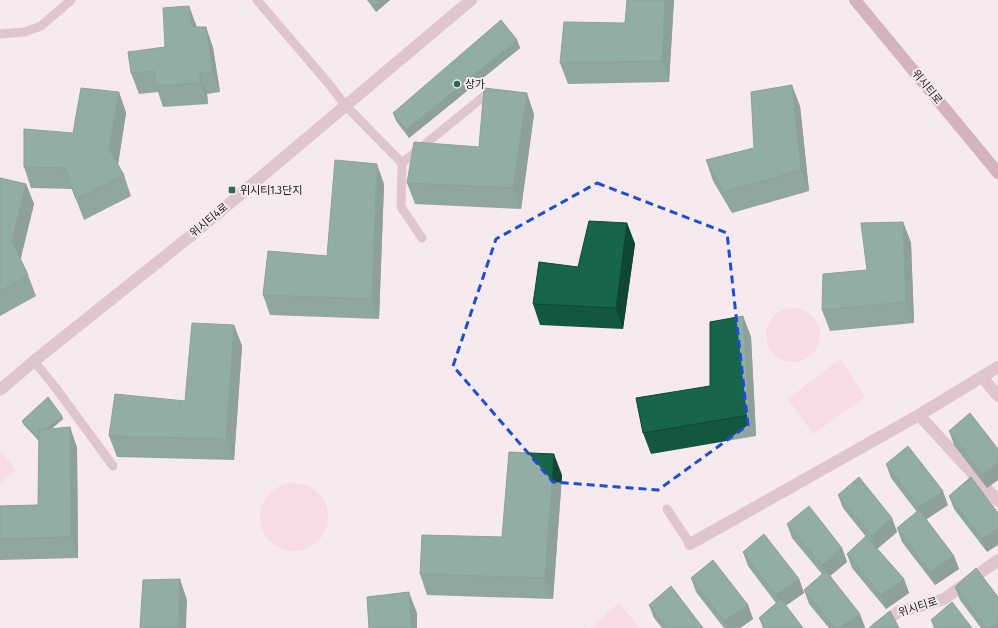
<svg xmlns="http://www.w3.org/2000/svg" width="998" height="628" font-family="'Fira Sans Condensed','Noto Sans KR',sans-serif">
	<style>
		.green { fill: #f9cada }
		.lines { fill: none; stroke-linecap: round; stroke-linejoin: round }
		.service { stroke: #c19aa7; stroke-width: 9 }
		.minor { stroke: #c19aa7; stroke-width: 12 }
		.tertiary { stroke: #c19aa7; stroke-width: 12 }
		.secondary { stroke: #a87185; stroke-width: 12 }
		.wall { fill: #145740 }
		.shaded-wall { fill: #104734 }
		.building { fill: #17654a; stroke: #104734 }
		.marked { fill: none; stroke: #1d4ed8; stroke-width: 3; stroke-dasharray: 8 5; stroke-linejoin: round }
		.poi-dot { fill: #2e6851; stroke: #f6eaee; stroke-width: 1.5 }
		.labels { text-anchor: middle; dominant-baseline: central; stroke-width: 4; stroke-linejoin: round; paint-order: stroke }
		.poi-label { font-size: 11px; fill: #1c1819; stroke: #f6eaee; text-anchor: start }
		.street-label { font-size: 11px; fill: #1c1819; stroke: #f6eaee }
	</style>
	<rect width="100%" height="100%" fill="#f6eaee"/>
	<g class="green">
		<circle cx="793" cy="335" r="27"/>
		<path d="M840,359L865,397L813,434L788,399Z"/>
		<path d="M2,452L16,470L0,484V454Z"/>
		<circle cx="294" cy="517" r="34"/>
		<path d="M619,603L640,628H590Z"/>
	</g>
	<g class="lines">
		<g class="service">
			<path d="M257,0L329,84L345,105L402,163L483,97"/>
			<path d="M0,34L24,32L41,26L71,0"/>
			<path d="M402,163L401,207L422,238"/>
			<path d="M34,361L55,387L113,466"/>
			<path d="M667,509L690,544"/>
		</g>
		<g class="minor">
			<path d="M982,377L998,396"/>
			<path d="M919,415L998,501"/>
			<path d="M690,544L919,415L998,367"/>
			<path d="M877,628L898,612L944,599L998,560"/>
		</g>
		<path class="tertiary" d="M0,390L34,361L198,230L471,0"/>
		<path class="secondary" d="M855,0L998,173"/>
	</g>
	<g class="wall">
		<path d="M367,0H390L376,12Z"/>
		<path d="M627,0H674L669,82L568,84L560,63L625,23Z"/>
		<path d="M189,6L196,27H206L213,48L220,92L207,94L208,104L163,107L158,92L139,94L131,73L165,47Z"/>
		<path d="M517,40L520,48L409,138L396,121L393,113Z"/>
		<path d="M119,92L126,113L118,165L124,175L131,196L84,220L72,189L31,188L24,167L73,133Z"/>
		<path d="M800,106L809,191L732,213L713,181L706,160L754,148Z"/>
		<path d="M534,114L521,209L415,204L407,183L479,147Z"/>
		<path d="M0,178L26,184L34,204L20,258L28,275L36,296L0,316Z"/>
		<path d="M384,184L379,319L270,315L263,295L327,256Z"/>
		<path d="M903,222L911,243L914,323L830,331L822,310L867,270Z"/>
		<path d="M627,223L635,244L623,329L540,325L533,304L578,267Z"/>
		<path d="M743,316L751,337L756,436L651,454L643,433L710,386Z"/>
		<path d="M234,325L242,346L234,460L117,457L109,436L185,401Z"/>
		<path d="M970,413L987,488L954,445L949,431Z"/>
		<path d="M62,416L63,419L51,429L70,427L77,448L78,558L0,560V506L38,505L39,439L38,440L23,424L22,421Z"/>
		<path d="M886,464L948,505L926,519L954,556L959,569L935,585L902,542L897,528L917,512L891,478Z"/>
		<path d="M562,475L553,599L427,595L420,574L502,537Z"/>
		<path d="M971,477L987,552L954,509L949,496Z"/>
		<path d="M838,495L892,518L897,532L877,549L904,579L909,593L886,609L852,568L847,554L867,538L843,508Z"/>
		<path d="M787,524L842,548L847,562L830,576L865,627L864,628H829L809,604L804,590L822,574L792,538Z"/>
		<path d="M743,552L799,579L804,593L785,606L803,628H763L759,618L776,603L748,566Z"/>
		<path d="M691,578L748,605L753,619L740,628H724L696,592Z"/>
		<path d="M955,587L998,628H981L960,600Z"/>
		<path d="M649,605L703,628H662L654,618Z"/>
		<path d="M931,620L972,628H934Z"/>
	</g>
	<g class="shaded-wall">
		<path d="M382,0H390L376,12L374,6Z"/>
		<path d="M665,0H674L669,82L662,61Z"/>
		<path d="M189,6L197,27H192Z"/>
		<path d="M206,27L213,48L220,92L213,72Z"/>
		<path d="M517,40L520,48L409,138L406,130Z"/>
		<path d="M200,73L207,94L208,104L200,83Z"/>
		<path d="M792,85L800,106L809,191L801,170Z"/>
		<path d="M119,92L126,113L117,170L109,149Z"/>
		<path d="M527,93L534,114L521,209L513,188Z"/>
		<path d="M377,164L384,184L379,319L372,299Z"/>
		<path d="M26,184L34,204L20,262L12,241Z"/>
		<path d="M903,222L911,243L914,323L906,302Z"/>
		<path d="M627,223L635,244L623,329L616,308Z"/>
		<path d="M743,316L751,337L756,436L749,415Z"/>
		<path d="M234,325L242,346L234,460L226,439Z"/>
		<path d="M62,416L63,419L38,440L37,437Z"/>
		<path d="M70,427L77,448L78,558L71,537Z"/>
		<path d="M554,454L562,475L553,599L545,578Z"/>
		<path d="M998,463V480L987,488L982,474Z"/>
		<path d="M943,491L948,505L924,521L919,507Z"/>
		<path d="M892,518L897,532L877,549L872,536Z"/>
		<path d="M998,528V545L987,552L982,539Z"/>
		<path d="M842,548L847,562L826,579L822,565Z"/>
		<path d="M954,556L959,569L935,585L930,572Z"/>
		<path d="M180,579L187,600L186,628H178Z"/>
		<path d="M799,579L804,593L781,609L776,595Z"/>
		<path d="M904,579L909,593L886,609L881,595Z"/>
		<path d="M409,592L417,613V628H411Z"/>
		<path d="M748,605L753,619L740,628H727L724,621Z"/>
		<path d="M860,614L865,627L864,628H839Z"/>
		<path d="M998,623V628H990Z"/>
	</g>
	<g class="building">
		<path d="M369,0H382L374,6Z"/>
		<path d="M627,0H665L662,61L560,63L564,22L625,23Z"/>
		<path d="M189,6L192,27H206L213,72L200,73V83L155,86L154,71L131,73L128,52L165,47L163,8Z"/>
		<path d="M501,20L517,40L406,130L393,113Z"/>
		<path d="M792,85L801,170L724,192L706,160L754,148L751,92Z"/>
		<path d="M81,88L119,92L109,149L124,175L76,199L65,168L24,167V129L73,133Z"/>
		<path d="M484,88L527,93L513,188L407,183L414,142L479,147Z"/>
		<path d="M335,160L377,164L372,299L263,295L268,251L327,256Z"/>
		<path d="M0,178L26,184L12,241L28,275L0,291Z"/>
		<path d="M589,221L627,223L616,308L533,304L539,262L578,267Z"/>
		<path d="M903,222L906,302L822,310L823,274L867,270L861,223Z"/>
		<path d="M743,316L749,415L643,433L636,398L710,386V322Z"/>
		<path d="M192,323L234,325L226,439L109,436L115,394L185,401Z"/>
		<path d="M48,397L62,416L46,429L39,430V435L37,437L22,421Z"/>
		<path d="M970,413L998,449V463L982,474L949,431Z"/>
		<path d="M70,427L71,537L0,539V506L38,505L39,430Z"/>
		<path d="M908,446L943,491L919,507L886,464Z"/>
		<path d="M509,452L554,454L545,578L420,574L422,535L502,537Z"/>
		<path d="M859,477L892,518L872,536L838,495Z"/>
		<path d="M971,477L998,513V528L982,539L949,496Z"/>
		<path d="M809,506L842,548L822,565L787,524Z"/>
		<path d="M919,510L954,556L930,572L897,528Z"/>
		<path d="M764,534L799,579L776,595L743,552Z"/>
		<path d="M866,536L904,579L881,595L847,554Z"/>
		<path d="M713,560L748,605L724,621L691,578Z"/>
		<path d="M976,568L998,597V623L990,628H986L955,587Z"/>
		<path d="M826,571L860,614L839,628H835L804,590Z"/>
		<path d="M180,579L178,628H140L143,580Z"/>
		<path d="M671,586L703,628H667L649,605Z"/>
		<path d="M409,592L411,628H369L367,597Z"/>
		<path d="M781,599L803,628H767L759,618Z"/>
		<path d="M952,602L972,628H937L931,620Z"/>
		<path d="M890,611L899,628H869Z"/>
	</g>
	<path d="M0 0H998V628H0ZM597,183L727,233L748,425L658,490L553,482L453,366L496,239Z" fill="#f6eaee" fill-opacity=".55" fill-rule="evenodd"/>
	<path class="marked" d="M597,183L727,233L748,425L658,490L553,482L453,366L496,239Z"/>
	<g class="poi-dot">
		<circle cx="457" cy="84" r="4"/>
		<rect x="228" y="186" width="8" height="8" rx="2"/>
	</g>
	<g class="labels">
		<g class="poi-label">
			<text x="465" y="84">상가</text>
			<text x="240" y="190">위시티1.3단지</text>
		</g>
		<g class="street-label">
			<text transform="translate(927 87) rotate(51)">위시티로</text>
			<text transform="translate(209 220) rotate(-40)">위시티4로</text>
			<text transform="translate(918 607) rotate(-18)">위시티로</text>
		</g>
	</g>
</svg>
